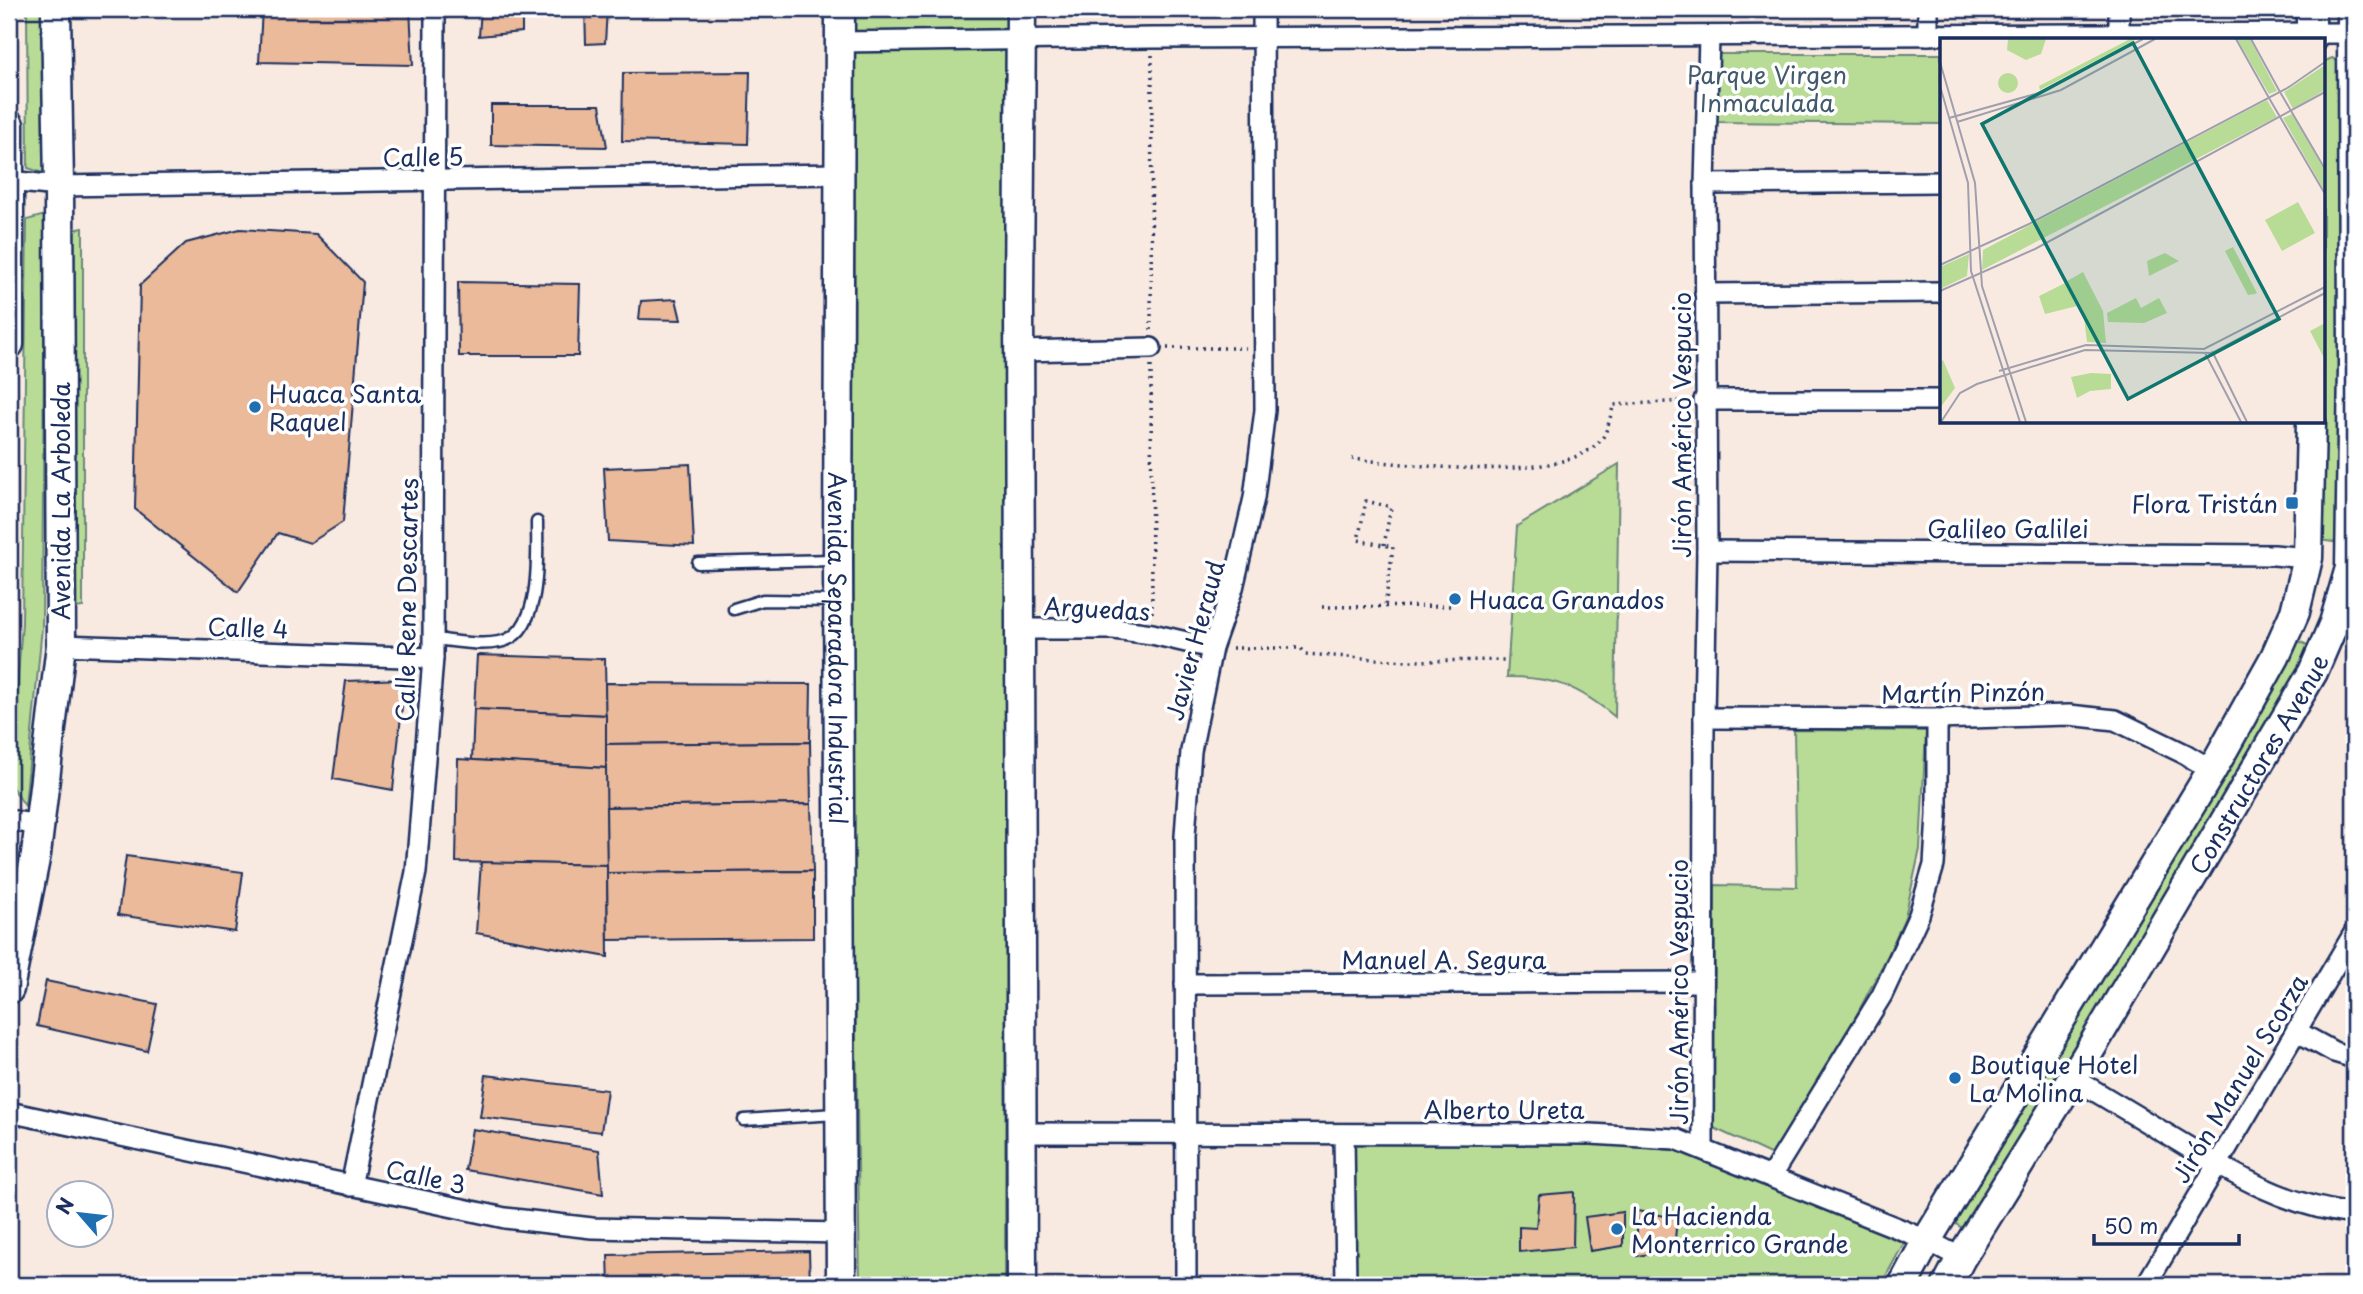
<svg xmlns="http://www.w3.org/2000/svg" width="2363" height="1294" font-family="'Playpen Sans',sans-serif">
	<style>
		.green { fill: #b8dc96; stroke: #6a867a; stroke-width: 2 }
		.building { fill: #eaba9a; stroke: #1b2f5e; stroke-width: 2 }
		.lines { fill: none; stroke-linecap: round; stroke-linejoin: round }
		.lane-casing { stroke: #1b2f5e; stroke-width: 15 }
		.street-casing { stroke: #1b2f5e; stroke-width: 24 }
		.secondary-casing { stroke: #1b2f5e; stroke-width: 33 }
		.path { stroke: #1b2f5e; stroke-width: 3.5; stroke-dasharray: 2 5; stroke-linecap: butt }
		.lane { stroke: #fff; stroke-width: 10 }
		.street { stroke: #fff; stroke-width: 19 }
		.secondary { stroke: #fff; stroke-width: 28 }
		.poi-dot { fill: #1f6fb2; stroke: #fff; stroke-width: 2.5 }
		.labels { text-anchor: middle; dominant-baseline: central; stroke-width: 7; stroke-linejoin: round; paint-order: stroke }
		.park-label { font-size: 24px; fill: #425a6c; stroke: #fff }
		.street-label { font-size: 24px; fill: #1b2f5e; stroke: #fff }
		.poi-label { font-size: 24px; fill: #1b2f5e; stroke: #fff; text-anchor: start }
		.inset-road { fill: none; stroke: #a09fad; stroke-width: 2 }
		.view { fill: #0f766e; fill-opacity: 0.15; stroke: #0f766e; stroke-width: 3.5 }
		.inset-edge { fill: none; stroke: #1b2f5e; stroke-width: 3.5 }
	</style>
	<rect width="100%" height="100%" fill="#f9eae1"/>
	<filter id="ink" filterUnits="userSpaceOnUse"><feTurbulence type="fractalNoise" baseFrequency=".0143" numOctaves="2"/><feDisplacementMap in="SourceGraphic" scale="14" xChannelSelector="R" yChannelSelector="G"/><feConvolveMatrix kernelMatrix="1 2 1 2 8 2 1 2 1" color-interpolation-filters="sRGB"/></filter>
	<g filter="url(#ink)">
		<g class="green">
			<path d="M27,9H44L46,174L28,168Z"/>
			<path d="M855,9H1008L1005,1285H860L853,859Z"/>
			<path d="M1719,54H1941V124L1717,122Z"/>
			<path d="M2332,58L2342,63L2340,543L2319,540L2323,422V62Z"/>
			<path d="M45,215L42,627L25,806L10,784L22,623L27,220Z"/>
			<path d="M83,228V607L69,609L68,231Z"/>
			<path d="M1619,464L1615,717C1578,686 1554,677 1507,677L1517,526Z"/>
			<path d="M2292,638L2314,648L1969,1232L1951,1221Z"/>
			<path d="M1794,730L1926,731L1920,849L1905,917L1889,953L1854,1020L1772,1155L1714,1128L1715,885L1797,887Z"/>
			<path d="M1588,1142L1681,1151L1905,1241L1881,1285H1622L1606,1281L1354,1280L1352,1144Z"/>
		</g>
		<g class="building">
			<path d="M262,9H410L413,65L259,62Z"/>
			<path d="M481,9H522V32L479,36Z"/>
			<path d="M585,9H607L605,43L586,44Z"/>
			<path d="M750,72L748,144L622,141L623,73Z"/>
			<path d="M491,105H600L607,147L491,145Z"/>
			<path d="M240,229L316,234L363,282L343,522L310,543L278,533L238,592L135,509L140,285L186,243Z"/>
			<path d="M458,282L580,284L578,356H459Z"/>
			<path d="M676,299L681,320L639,319L641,301Z"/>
			<path d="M690,464L694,546L608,541L604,468Z"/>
			<path d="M477,655L605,659L606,715L474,709Z"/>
			<path d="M405,679L393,790L333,779L346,681Z"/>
			<path d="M605,683L811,684L810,742L606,744Z"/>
			<path d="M474,709L606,715V768L472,760Z"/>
			<path d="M810,742L811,804L606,807V744Z"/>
			<path d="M458,759L606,768L607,865L456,862Z"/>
			<path d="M811,804L813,871L607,873L606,807Z"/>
			<path d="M126,856L243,872L235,932L118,915Z"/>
			<path d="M481,862L607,865L608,957L476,933Z"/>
			<path d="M813,871V938L608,940L607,873Z"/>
			<path d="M46,981L157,1004L147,1051L37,1026Z"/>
			<path d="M486,1075L607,1090L601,1132L480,1117Z"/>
			<path d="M472,1129L599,1150L603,1194L465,1170Z"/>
			<path d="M1574,1192L1573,1247L1519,1252V1227L1536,1228L1539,1195Z"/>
			<path d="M1637,1211L1677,1218L1674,1250L1637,1256Z"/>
			<path d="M1623,1212V1246L1590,1251L1585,1217Z"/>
			<path d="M809,1251L810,1285H609L608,1255Z"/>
		</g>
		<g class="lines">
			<g class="lane-casing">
				<g id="lane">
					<path d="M698,563L834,560"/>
					<path d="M734,609L763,600L834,601"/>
					<path d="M434,639C454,641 479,646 499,642C543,635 537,554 537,522"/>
					<path d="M744,1120L836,1114"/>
				</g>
			</g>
			<g class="street-casing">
				<g id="street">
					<path d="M1928,9V35"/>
					<path d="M2119,9V34"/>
					<path d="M839,42L1152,38L2351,33"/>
					<path d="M9,181L59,186L839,174"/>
					<path d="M1705,184L1941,182"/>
					<path d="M1705,294L1941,292"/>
					<path d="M1020,351L1151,348"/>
					<path d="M1704,400H1941"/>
					<path d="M1707,551L2274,555L2308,558"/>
					<path d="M1021,629H1114L1152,634L1212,648"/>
					<path d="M61,645L433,658"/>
					<path d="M1704,718L1937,719L2069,715L2115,720L2185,754L2212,770"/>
					<path d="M9,820L39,825"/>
					<path d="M1185,984L1703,982"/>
					<path d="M2296,1031L2334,1052L2354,1058"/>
					<path d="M2073,1078C2108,1099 2143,1120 2178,1141C2234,1175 2288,1207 2354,1214"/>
					<path d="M9,1112L505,1218L592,1228L840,1233"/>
					<path d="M1022,1133L1591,1134L1676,1139L1927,1240L1961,1258"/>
					<path d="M1344,1134L1346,1285"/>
					<path d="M1703,1149L1704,718L1707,551L1705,184L1709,37"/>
					<path d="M1771,1176L1882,995L1919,915L1934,865L1937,815V719"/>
					<path d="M351,1186L416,872L433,658L435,9"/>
					<path d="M1186,1285L1185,836L1191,751L1212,648L1233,588L1254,498L1265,410L1263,9"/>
					<path d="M2146,1285L2354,933"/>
				</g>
			</g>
			<g class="secondary-casing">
				<g id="secondary">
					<path id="s1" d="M840,9L838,560L841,1285"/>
					<path d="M1021,9L1019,299L1022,1285"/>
					<path d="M2311,9V40"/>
					<path d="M9,125V344"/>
					<path d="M9,989L36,854L61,645L59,186L56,9"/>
					<path d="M1903,1285L1927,1240L2212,770L2275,657L2295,612L2308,558L2311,422"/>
					<path id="s2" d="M1947,1285L1961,1258L2084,1060L2313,672L2334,623L2350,568L2353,366L2352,9"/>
				</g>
			</g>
			<g class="path">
				<path d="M1599,9V18"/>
				<path d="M1151,330L1152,55"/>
				<path d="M1167,348H1247"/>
				<path d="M1151,366L1152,614"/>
				<path d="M1352,459C1408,464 1562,486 1601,440C1608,432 1610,415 1614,405L1685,401"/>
				<path d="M1384,545L1391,507L1366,501L1358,540L1393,547L1385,607"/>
				<path d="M1322,607L1450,606"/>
				<path d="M1232,648H1301L1305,654L1406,661L1508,660"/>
			</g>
			<use href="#lane" class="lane"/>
			<use href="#street" class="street"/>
			<use href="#secondary" class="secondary"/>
		</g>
	</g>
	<g class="poi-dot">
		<circle cx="255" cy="407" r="7"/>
		<rect x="2285" y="496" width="14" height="14" rx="3.5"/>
		<circle cx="1455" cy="599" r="7"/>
		<circle cx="1955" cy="1078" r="7"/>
		<circle cx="1617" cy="1229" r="7"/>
	</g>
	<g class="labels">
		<g class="park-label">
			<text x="1767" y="74">Parque Virgen<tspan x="1767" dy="28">Inmaculada</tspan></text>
		</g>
		<g class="street-label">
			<text transform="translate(423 156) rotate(-1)">Calle 5</text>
			<text transform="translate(1681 425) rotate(-90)">Jirón Américo Vespucio</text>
			<text transform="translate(60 501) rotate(-90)">Avenida La Arboleda</text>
			<text x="2008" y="528">Galileo Galilei</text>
			<text transform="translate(406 600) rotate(-89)">Calle Rene Descartes</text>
			<text transform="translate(1097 608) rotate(3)">Arguedas</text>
			<text transform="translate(248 627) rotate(2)">Calle 4</text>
			<text transform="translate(1194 640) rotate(-75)">Javier Heraud</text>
			<text stroke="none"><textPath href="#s1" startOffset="639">Avenida Separadora Industrial</textPath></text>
			<text transform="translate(1963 692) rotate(-1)">Martín Pinzón</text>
			<text stroke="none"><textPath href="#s2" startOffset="607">Constructores Avenue</textPath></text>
			<text x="1444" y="959">Manuel A. Segura</text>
			<text transform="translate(1678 992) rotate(-90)">Jirón Américo Vespucio</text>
			<text transform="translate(2239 1078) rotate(-59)">Jirón Manuel Scorza</text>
			<text x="1504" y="1109">Alberto Ureta</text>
			<text transform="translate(426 1176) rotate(12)">Calle 3</text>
		</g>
		<g class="poi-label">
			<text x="269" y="393">Huaca Santa<tspan x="269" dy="28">Raquel</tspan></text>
			<text x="2278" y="503" text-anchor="end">Flora Tristán</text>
			<text x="1469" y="599">Huaca Granados</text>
			<text x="1969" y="1064">Boutique Hotel<tspan x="1969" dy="28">La Molina</tspan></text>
			<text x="1631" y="1215">La Hacienda<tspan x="1631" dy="28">Monterrico Grande</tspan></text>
		</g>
	</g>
	<g transform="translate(1940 38)">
		<rect width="385" height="385" fill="#f9eae1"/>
		<path d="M68,1H106L101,16L86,22L67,12ZM190,1H197L100,52L99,48ZM297,1H310L337,53L329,56ZM385,27V52L353,71L344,54ZM58 45a10 10 0 1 1 20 0a10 10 0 1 1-20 0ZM327,62L337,79L42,232L43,212ZM352,76L385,133V154L343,80ZM358,164L375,195L342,213L325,182ZM293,209L317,255L315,256L308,257L285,213ZM225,215L239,223L209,238L207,223ZM29,216L27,238L0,251V229ZM143,234L163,273L166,305L147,304L143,272L127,243ZM125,245L137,268L105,276L99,258ZM196,260L201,270L219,260L227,275L204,285L168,284L167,275ZM385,285V322L370,293ZM3,322L15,350L0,370V324ZM151,335L171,336V351L150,353L137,360L131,339Z" fill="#b8dc96"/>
		<path class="inset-road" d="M296,1L329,60M311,1L340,54M0,24L35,145L42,248L86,384M0,48L28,145L31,233L80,384M340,54L385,131M329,60L385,156M9,80L99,55L203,1M17,84L121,52L215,1M0,227L89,186L349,49L385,24M0,253L95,211L385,54M272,313L307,384M265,315L301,384M59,333L146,307L264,311L385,249M1,384L20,355L37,346L145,312L272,315L385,255"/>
		<path class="view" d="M193,5L339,281L188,361L42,86Z"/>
		<rect width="385" height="385" class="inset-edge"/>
	</g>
	<rect width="2363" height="1294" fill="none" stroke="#fff" stroke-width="35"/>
	<rect x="18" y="18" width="2328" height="1259" fill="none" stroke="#1b2f5e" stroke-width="2.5" filter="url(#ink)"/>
	<g transform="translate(80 1214) rotate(298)"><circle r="33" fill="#ffffff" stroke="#a4acbf" stroke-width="2"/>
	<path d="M0-5L12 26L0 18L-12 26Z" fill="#1f6fb2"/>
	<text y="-10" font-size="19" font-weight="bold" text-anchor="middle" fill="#1b2f5e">N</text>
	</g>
	<path d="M2094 1234v10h145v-10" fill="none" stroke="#1b2f5e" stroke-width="3.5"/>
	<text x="2104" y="1234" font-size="21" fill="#1b2f5e" stroke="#ffffff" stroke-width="5" paint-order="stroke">50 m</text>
</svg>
